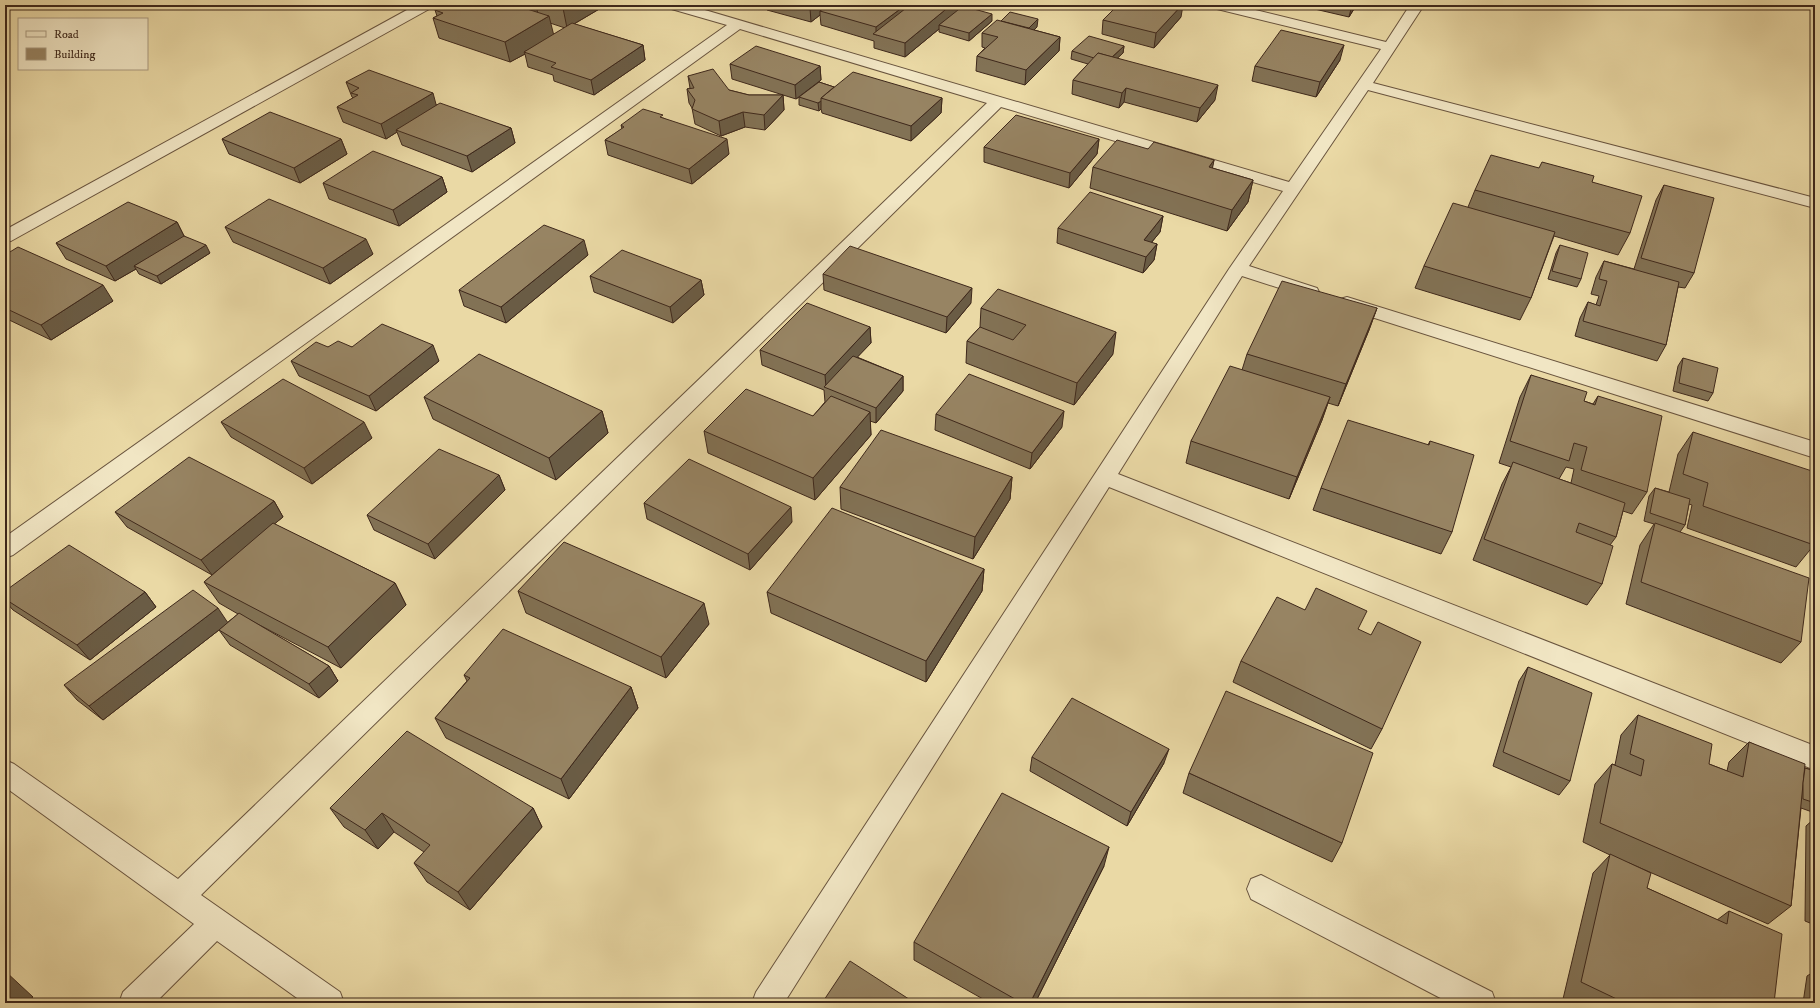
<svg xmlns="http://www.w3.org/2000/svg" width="1820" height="1008" font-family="'IM FELL DW Pica',serif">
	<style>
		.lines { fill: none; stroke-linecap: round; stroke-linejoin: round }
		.street-casing { stroke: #69543e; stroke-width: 2 }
		.street { fill: #f1e6c4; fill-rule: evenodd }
		.wall { fill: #827255; stroke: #3e281b; fill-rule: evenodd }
		.shaded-wall { fill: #6a5c45; stroke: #3e281b }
		.building { fill: #978463; stroke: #3e281b }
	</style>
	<rect width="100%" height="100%" fill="#ead9a5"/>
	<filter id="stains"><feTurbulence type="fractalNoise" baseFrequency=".005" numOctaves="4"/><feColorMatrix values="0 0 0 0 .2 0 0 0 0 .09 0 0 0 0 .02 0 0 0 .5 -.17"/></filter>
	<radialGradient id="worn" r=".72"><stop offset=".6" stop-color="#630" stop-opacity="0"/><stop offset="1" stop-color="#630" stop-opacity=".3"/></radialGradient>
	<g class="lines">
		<g class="street-casing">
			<g id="street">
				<path d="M416,5H433L431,8L11,241L5,242V230Z"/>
				<path d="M666,5H688L1289,182L1381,49L1213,8L1211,5H1235L1386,42L1410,5H1424L1373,83L1815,198V208L1368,90L1249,266L1317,288L1319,292L1317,296L1310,298L1242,276L1118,474L1815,746V770L1109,487L784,1003H752L756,992L1229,269L1283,191L1001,107L201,895L340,992L344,1003H304L217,941L155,1003H119L123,992L194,924L5,787V760L14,764L178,879L987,103L740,29L13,555L5,558V537L727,25L668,8Z"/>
				<path d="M1347,297L1815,442V458L1340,307L1338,303L1340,299Z"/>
				<path d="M1261,875L1492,992L1496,1003H1450L1251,899L1247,889L1251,879Z"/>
			</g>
		</g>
		<use href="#street" class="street"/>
	</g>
	<g class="wall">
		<path d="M444,5H606L574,24L643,45L645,60L594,95L554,81L553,75L528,67L525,54L510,62L439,38L433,18L437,16L435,10ZM550,23L565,28L553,35Z"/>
		<path d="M766,5H903L901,7L903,11L910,5H965V6L992,21L969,41L939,32V29L905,57L874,48V41L821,25L820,15L811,22L767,10Z"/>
		<path d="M1307,5H1370L1368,9L1356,6L1349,17L1306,7Z"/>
		<path d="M1181,17L1154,48L1102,34L1103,20Z"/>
		<path d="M1001,21L1037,27L1034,30L1060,37L1059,51L1025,85L976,71L977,56L985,48L982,47V33Z"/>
		<path d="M1124,46L1123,53L1117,58L1215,100L1197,122L1124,102L1119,108L1072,94L1073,80L1088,64L1071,59L1072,51Z"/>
		<path d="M1340,60L1316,97L1252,81L1255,66Z"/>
		<path d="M730,64L820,66L821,80L819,82L834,87L942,98L941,113L911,141L822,113L821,109L819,111L799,105V97L796,99L732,79Z"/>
		<path d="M688,76L729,90L749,95H783L784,110L765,130L745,127L721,136L695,124L692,108L689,103L687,89L690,88Z"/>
		<path d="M346,82L437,105L511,128L515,143L472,172L402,145L397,132L386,139L343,122L337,107L353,98L352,97Z"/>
		<path d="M663,118L729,154L692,184L608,155L605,140L622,129L621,125Z"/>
		<path d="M222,139H341L347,154L300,183L229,154Z"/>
		<path d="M1099,139L1097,154L1069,188L984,162V147Z"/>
		<path d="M1148,149L1214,160L1212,168L1253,180L1248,202L1227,231L1090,188L1093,167Z"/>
		<path d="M442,177L447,192L399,226L329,199L323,183Z"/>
		<path d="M1592,182L1630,233L1618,255L1554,236L1531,298L1520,320L1415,288L1424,266L1468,207L1475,190Z"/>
		<path d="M1664,185L1694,273L1685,288L1678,287L1666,345L1657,361L1575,336L1580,318L1588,302L1596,305L1599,296L1591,294L1596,277L1604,261L1634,269L1656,200Z"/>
		<path d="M1163,216L1160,232L1151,243L1157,244L1154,260L1143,273L1057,243L1058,228Z"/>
		<path d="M177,222L184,236L210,253L161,284L139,274L136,269L115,281L66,259L56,243Z"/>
		<path d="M225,227L373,254L330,284L233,242Z"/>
		<path d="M1560,245L1581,279L1577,287L1548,279L1556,253Z"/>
		<path d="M5,255L113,301L51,340L5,318Z"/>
		<path d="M588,255L506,323L464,306L459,290Z"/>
		<path d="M823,274L971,303L946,333L824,290Z"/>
		<path d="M590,276L701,280L704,295L673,323L594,292Z"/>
		<path d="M981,308L1113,354L1074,405L966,363L967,341L980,327Z"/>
		<path d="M1377,308L1369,330L1338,406L1328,403L1322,420L1289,499L1186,463L1191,441L1242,370L1247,354Z"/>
		<path d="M870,327L871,343L857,357L903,376V391L876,423L870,421L871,435L815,500L708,453L704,431L813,416L825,402L824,390L762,365L760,350Z"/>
		<path d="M328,347H352L439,361L376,411L299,376L291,361Z"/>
		<path d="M1683,358L1713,393L1708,401L1673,391L1678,366Z"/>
		<path d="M1531,375L1584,401L1593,404L1598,396L1647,492L1632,514L1623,511L1616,537L1610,545L1602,584L1587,605L1473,560L1502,484L1511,467L1499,463L1520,397ZM1566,467L1574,469L1571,483L1559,479Z"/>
		<path d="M424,397L602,411L608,433L556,480L433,419Z"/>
		<path d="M936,414L1062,427L1030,469L935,430Z"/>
		<path d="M221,422L372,438L312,484L231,437Z"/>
		<path d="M1693,432L1814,545L1796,567L1687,528L1692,505L1689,504L1685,525L1680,532L1801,642L1781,663L1626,604L1640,545L1654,524L1644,521L1649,496L1655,488L1669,492L1678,454Z"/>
		<path d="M1430,441L1452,532L1441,554L1313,510L1321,488L1428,445Z"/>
		<path d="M499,475L505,490L435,559L374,530L367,515Z"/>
		<path d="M1012,477L1010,499L973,559L841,509L840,487Z"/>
		<path d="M274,501L283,517L274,524L395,583L406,605L341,668L250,620L329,666L338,681L319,698L230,645L219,630L103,720L77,700L64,685L228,622L238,614L219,603L204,582L229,561L212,575L127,527L115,512Z"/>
		<path d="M644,503L792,522L750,570L647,519Z"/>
		<path d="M984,569L982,591L926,682L771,613L767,592Z"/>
		<path d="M5,591L145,592L156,607L90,660L13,610L5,601Z"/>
		<path d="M518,591L709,624L666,678L526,613Z"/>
		<path d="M1305,610L1358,629L1382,729L1371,749L1233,682L1241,661Z"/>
		<path d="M1528,667L1570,781L1559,795L1493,766L1519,681Z"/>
		<path d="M464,675L631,687L638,708L569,799L446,738L435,718L467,681Z"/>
		<path d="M1638,715L1709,764L1727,771L1729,762L1749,742L1805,768L1815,771V813L1801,808L1791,906L1768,924L1629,863L1647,888L1717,920L1729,911L1774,1003H1572L1563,999L1593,873L1610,855L1583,842L1595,784L1612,764L1615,765L1621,735Z"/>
		<path d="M1032,757L1164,763L1127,826L1030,771Z"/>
		<path d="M1189,773L1342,843L1332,862L1183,793Z"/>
		<path d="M330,808H533L542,827L470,910L427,882L414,863L424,852L394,832L378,849L344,827Z"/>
		<path d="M1815,818V925L1805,921L1806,826Z"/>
		<path d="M1104,866L1035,1003H990L914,960V942Z"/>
		<path d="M1815,971V1003H1803L1807,976Z"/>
	</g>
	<g class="shaded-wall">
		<path d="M523,5H536L539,19L521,7Z"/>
		<path d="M568,5H606L567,28L563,8Z"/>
		<path d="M814,5H833L820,11V15L811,22L810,8Z"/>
		<path d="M951,5H965V7L939,25V29L905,57V43Z"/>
		<path d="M1182,5H1183L1181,17L1154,48L1156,33Z"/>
		<path d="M1352,5H1356L1349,17Z"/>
		<path d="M903,7V22L876,35V27Z"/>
		<path d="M992,14V21L969,41V33Z"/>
		<path d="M549,16L554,36L524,52L525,54L510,62L505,42Z"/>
		<path d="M1038,19L1037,27L1025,39L1026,31Z"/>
		<path d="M1060,37L1059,51L1025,85L1026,70Z"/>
		<path d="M643,45L645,60L594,95L591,80Z"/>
		<path d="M1344,45L1340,60L1316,97L1320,82Z"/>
		<path d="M1124,46L1123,53L1106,69L1107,62Z"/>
		<path d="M820,66L821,80L796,99L795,85Z"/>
		<path d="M1218,85L1215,100L1197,122L1200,108Z"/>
		<path d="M1126,88L1124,102L1119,108L1122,93Z"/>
		<path d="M433,93L437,108L396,130L397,132L386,139L381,124Z"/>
		<path d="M783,95L784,110L765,130L764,115Z"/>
		<path d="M942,98L941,113L911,141V126Z"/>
		<path d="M821,101V109L819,111L818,103Z"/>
		<path d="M743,112L745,127L721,136L719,121Z"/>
		<path d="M511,128L515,143L472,172L467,156Z"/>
		<path d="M341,139L347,154L300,183L294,168Z"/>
		<path d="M727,139L729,154L692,184L689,169Z"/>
		<path d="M1099,139L1097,154L1069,188L1070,173Z"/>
		<path d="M1214,160L1210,181L1209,167Z"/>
		<path d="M442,177L447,192L399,226L393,210Z"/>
		<path d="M1253,180L1248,202L1227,231L1232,210Z"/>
		<path d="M1163,216L1160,232L1141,255L1144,240Z"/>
		<path d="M177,222L185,238L134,266L136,269L115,281L106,266Z"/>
		<path d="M366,239L373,254L330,284L323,268Z"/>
		<path d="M584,240L588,255L506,323L501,307Z"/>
		<path d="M1157,244L1154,260L1143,273L1146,257Z"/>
		<path d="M206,245L210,253L161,284L157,276Z"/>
		<path d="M701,280L704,295L673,323L670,307Z"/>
		<path d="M103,285L113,301L51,340L41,325Z"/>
		<path d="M972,288L971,303L946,333L947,317Z"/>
		<path d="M1377,308L1369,330L1338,406L1346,384Z"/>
		<path d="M870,327L871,343L828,388L826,387L825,375Z"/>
		<path d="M1116,332L1113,354L1074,405L1077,383Z"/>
		<path d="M433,345L439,361L376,411L369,396Z"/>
		<path d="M903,376V391L876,423V408Z"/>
		<path d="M1330,397L1322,420L1289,499L1297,477Z"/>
		<path d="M602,411L608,433L556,480L549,458Z"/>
		<path d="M1064,411L1062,427L1030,469L1032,453Z"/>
		<path d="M870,412L871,435L815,500L813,478Z"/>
		<path d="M364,422L372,438L312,484L304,468Z"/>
		<path d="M499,475L505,490L435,559L428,544Z"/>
		<path d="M1012,477L1010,499L973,559L975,537Z"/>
		<path d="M274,501L283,517L212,575L201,560Z"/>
		<path d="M791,507L792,522L750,570L748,554Z"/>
		<path d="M984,569L982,591L926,682V661Z"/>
		<path d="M395,583L406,605L341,668L328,647Z"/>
		<path d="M145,592L156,607L90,660L77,645Z"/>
		<path d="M704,603L709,624L666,678L661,657Z"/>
		<path d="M218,608L228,623L103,720L89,706Z"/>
		<path d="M329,666L338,681L319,698L309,684Z"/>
		<path d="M631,687L638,708L569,799L561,779Z"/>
		<path d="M1169,749L1164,763L1127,826L1131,812Z"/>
		<path d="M533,808L542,827L470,910L458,892Z"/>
		<path d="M382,813L394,832L378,849L365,830Z"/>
		<path d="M1109,847L1104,866L1035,1003H1030Z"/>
		<path d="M5,971L33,997L26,1003H5Z"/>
	</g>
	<g class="building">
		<path d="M444,5H523L521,7L549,16L505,42L433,18L443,13L435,10Z"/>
		<path d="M553,5H568L563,8Z"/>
		<path d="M798,5H814L810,8Z"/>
		<path d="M828,5H895L903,7L876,27L820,11Z"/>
		<path d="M910,5H951L905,43L873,34Z"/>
		<path d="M1118,5H1182L1156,33L1103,20Z"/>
		<path d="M963,6L992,14L969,33L939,25Z"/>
		<path d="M1010,12L1038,19L1029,28L1001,21Z"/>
		<path d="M997,20L1060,37L1026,70L977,56L998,37L982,33Z"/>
		<path d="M572,23L643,45L591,80L551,67L556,63L524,52Z"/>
		<path d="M1281,30L1344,45L1320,82L1255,66Z"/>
		<path d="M1089,36L1124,46L1112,57L1098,53L1094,58L1072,51Z"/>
		<path d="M756,46L820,66L795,85L730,64Z"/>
		<path d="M1098,53L1218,85L1200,108L1126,88L1122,93L1073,80Z"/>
		<path d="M713,69L729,90L749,95H783L764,115L743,112L719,121L692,109L695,100L687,89L694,88L688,76Z"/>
		<path d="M369,70L433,93L381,124L337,107L358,95L351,93L359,88L346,82Z"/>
		<path d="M853,72L942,98L911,126L821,98Z"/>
		<path d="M819,82L834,87L821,98V101L818,103L799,97Z"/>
		<path d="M440,103L511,128L467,156L396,130Z"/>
		<path d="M643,109L663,115L660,117L727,139L689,169L605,140L624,127L621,125Z"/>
		<path d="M270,112L341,139L294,168L222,139Z"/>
		<path d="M1016,115L1099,139L1070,173L984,147Z"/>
		<path d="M1117,140L1148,149L1154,142L1214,160L1209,167L1253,180L1232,210L1093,167Z"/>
		<path d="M373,151L442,177L393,210L323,183Z"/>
		<path d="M1491,155L1539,168L1542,162L1594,176L1592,182L1642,196L1630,233L1475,190Z"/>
		<path d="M1664,185L1714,198L1694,273L1641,258Z"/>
		<path d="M1090,192L1163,216L1144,240L1157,244L1146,257L1058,228Z"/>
		<path d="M269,199L366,239L323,268L225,227Z"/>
		<path d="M128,202L177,222L106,266L56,243Z"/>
		<path d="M1453,203L1555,232L1531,298L1424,266Z"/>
		<path d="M544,225L584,240L501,307L459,290Z"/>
		<path d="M184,236L206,245L157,276L134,266Z"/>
		<path d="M1560,245L1588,253L1581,279L1552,271Z"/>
		<path d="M850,246L972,288L947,317L823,274Z"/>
		<path d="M18,247L103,285L41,325L5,308V255Z"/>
		<path d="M622,250L701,280L670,307L590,276Z"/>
		<path d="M1604,261L1679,282L1666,345L1583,321L1588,302L1600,306L1607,281L1599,279Z"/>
		<path d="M1282,281L1377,308L1346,384L1247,354Z"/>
		<path d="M998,289L1116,332L1077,383L967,341L980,327L1013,340L1026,325L981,308Z"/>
		<path d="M807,303L870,327L825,375L760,350Z"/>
		<path d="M382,324L433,345L369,396L291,361L316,342L328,347L338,341L352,347Z"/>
		<path d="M479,354L602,411L549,458L424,397Z"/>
		<path d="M853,356L903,376L876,408L824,387Z"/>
		<path d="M1683,358L1718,368L1713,393L1679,383Z"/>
		<path d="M1230,366L1330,397L1297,477L1191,441Z"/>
		<path d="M969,374L1064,411L1032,453L936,414Z"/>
		<path d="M1531,375L1587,392L1584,401L1595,405L1598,396L1662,416L1647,492L1581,470L1587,447L1574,443L1569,461L1510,441Z"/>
		<path d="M283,379L364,422L304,468L221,422Z"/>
		<path d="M746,389L813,416L831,396L870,412L813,478L704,431Z"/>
		<path d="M1348,420L1429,445L1430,441L1474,455L1452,532L1321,488Z"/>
		<path d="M881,430L1012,477L975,537L840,487Z"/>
		<path d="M1693,432L1815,472V540L1814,545L1703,506L1708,483L1683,474Z"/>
		<path d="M439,449L499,475L428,544L367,515Z"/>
		<path d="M189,457L274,501L201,560L115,512Z"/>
		<path d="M689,459L791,507L748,554L644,503Z"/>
		<path d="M1513,462L1625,503L1616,537L1579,523L1576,532L1613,546L1602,584L1484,539Z"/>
		<path d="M1655,488L1690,499L1685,525L1650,513Z"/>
		<path d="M832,508L984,569L926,661L767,592Z"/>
		<path d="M273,523L395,583L328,647L204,582Z"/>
		<path d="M1655,523L1809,578L1801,642L1641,582Z"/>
		<path d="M564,542L704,603L661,657L518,591Z"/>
		<path d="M69,545L145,592L77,645L5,599V591Z"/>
		<path d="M1316,588L1367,611L1358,629L1371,635L1378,622L1421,642L1382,729L1241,661L1277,597L1305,610Z"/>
		<path d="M193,590L218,608L89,706L64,685Z"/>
		<path d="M239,613L329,666L309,684L219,630Z"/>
		<path d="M503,629L631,687L561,779L435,718L470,678L464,675Z"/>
		<path d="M1528,667L1592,693L1570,781L1503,752Z"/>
		<path d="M1226,691L1373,753L1342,843L1189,773Z"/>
		<path d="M1072,698L1169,749L1131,812L1032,757Z"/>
		<path d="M1638,715L1712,744L1709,764L1743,777L1749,742L1805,764L1791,906L1600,823L1612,764L1641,776L1644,760L1630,754Z"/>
		<path d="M407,731L533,808L458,892L414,863L430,845L382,813L365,830L330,808Z"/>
		<path d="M1805,768L1815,771V803L1803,799V783Z"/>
		<path d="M1002,793L1109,847L1030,1003H1022L914,942Z"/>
		<path d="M1610,854L1651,873L1647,888L1727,924L1729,911L1782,934L1774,1003H1625L1581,982Z"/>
		<path d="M850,961L915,1003H822Z"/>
		<path d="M5,976L9,980L5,984Z"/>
	</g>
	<rect width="1820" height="1008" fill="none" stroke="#ead9a5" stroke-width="20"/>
	<rect x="6" y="6" width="1808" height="996" fill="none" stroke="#3e281b" stroke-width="2"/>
	<rect x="10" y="10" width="1800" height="988" fill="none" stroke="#3e281b"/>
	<rect x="18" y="18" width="130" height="52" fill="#f1e6c4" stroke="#a99a80"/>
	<rect x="26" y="31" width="20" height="6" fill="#f1e6c4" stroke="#a99a80"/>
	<text x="54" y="38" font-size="12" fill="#3e281b">Road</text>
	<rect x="26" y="48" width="20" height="12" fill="#978463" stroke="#a99a80"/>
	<text x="54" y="58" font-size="12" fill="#3e281b">Building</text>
	<rect width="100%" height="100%" filter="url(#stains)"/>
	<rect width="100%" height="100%" fill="url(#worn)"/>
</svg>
